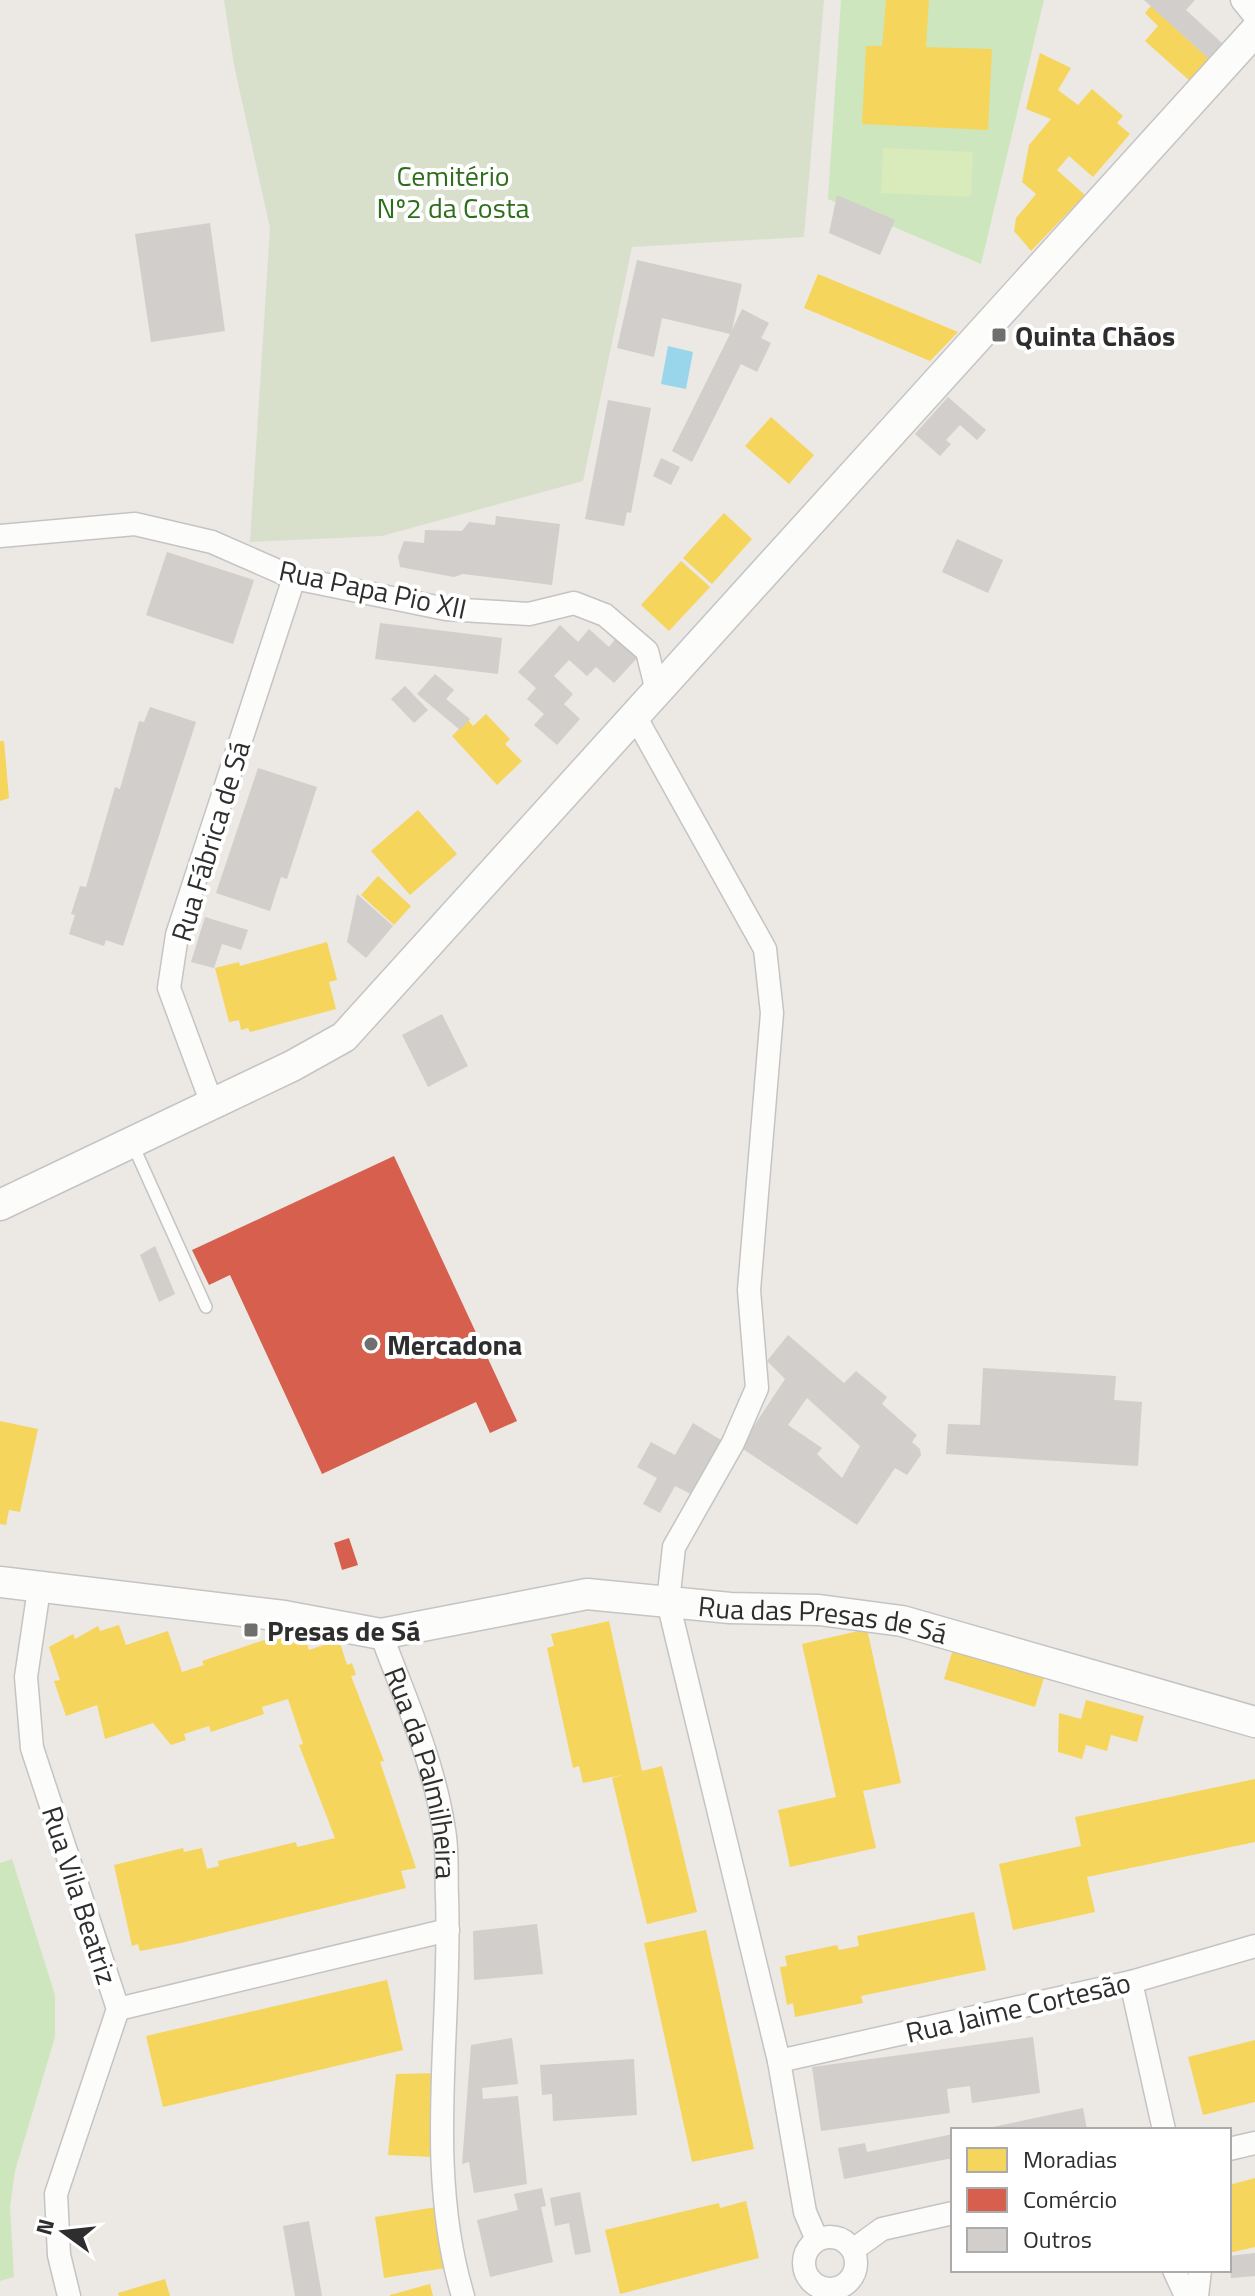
<svg xmlns="http://www.w3.org/2000/svg" width="1255" height="2296" font-family="'Titillium Web',sans-serif">
	<style>
		.green { fill: #cee6be }
		.cemetery { fill: #d8e0cc }
		.pitch { fill: #d9eabb }
		.water { fill: #99d6ec }
		.homes { fill: #f6d55c }
		.shops { fill: #d6604d }
		.building { fill: #d1cecb; fill-rule: evenodd }
		.lines { fill: none; stroke-linecap: round; stroke-linejoin: round }
		.lane-casing { stroke: #c5c4c5; stroke-width: 14 }
		.street-casing { stroke: #c5c4c5; stroke-width: 25 }
		.secondary-casing { stroke: #c5c4c5; stroke-width: 33 }
		.lane { stroke: #fcfcfb; stroke-width: 11 }
		.street { stroke: #fcfcfb; stroke-width: 22 }
		.secondary { stroke: #fcfcfb; stroke-width: 30 }
		.poi-dot { fill: #706f6e; stroke: #fff; stroke-width: 3 }
		.labels { text-anchor: middle; dominant-baseline: central; stroke-width: 8; stroke-linejoin: round; paint-order: stroke }
		.park-label { font-size: 28px; fill: #2c6e1b; stroke: #fff }
		.poi-label { font-size: 28px; font-weight: bold; fill: #2e2e2e; stroke: #fff; text-anchor: start }
		.street-label { font-size: 28px; fill: #2e2e2e; stroke: #fff }
	</style>
	<rect width="100%" height="100%" fill="#ece8e4"/>
	<g class="green">
		<path d="M841,0H1044L981,264L828,199Z"/>
		<path d="M12,1859L55,1995V2037L15,2171L10,2207L14,2277L0,2281V1863Z"/>
	</g>
	<path class="cemetery" d="M224,0H824L804,237L632,247L583,481L382,536L250,542L270,228L234,65Z"/>
	<path class="pitch" d="M883,148L973,152L971,197L881,193Z"/>
	<path class="water" d="M668,346L693,352L686,389L661,384Z"/>
	<g class="homes">
		<path d="M886,0H929L926,47L992,49L988,130L862,124L866,46H882Z"/>
		<path d="M1151,6L1209,59L1190,81L1145,41L1158,26L1145,13Z"/>
		<path d="M1040,53L1071,68L1058,90L1078,105L1092,89L1123,116L1117,123L1130,134L1093,177L1069,156L1057,170L1085,195L1031,251L1014,231L1016,218L1036,194L1022,182L1029,145L1051,119L1026,109Z"/>
		<path d="M818,274L958,332L930,361L804,308Z"/>
		<path d="M771,417L814,455L789,484L745,446Z"/>
		<path d="M724,513L752,539L712,584L683,558Z"/>
		<path d="M681,561L710,587L669,631L641,605Z"/>
		<path d="M486,714L510,739L505,744L522,761L497,785L452,736L468,720L473,726Z"/>
		<path d="M0,741H4L9,798L0,801Z"/>
		<path d="M418,810L457,854L410,895L371,851Z"/>
		<path d="M378,876L411,906L394,925L361,895Z"/>
		<path d="M327,942L337,980L329,982L336,1009L250,1032L248,1028L241,1030L239,1020L229,1022L215,968L239,962L240,966Z"/>
		<path d="M0,1421L38,1429L20,1512L9,1510L6,1525L0,1524Z"/>
		<path d="M609,1621L642,1771L662,1766L697,1912L647,1924L612,1778L622,1775L583,1783L579,1766L573,1768L547,1648L554,1646L551,1634Z"/>
		<path d="M119,1625L126,1645L168,1631L182,1672L204,1665L202,1661L294,1630L299,1643L306,1641L309,1650L339,1640L347,1665L352,1663L356,1675L351,1676L384,1761L380,1762L416,1868L401,1871L406,1888L181,1943L140,1951L138,1944L132,1946L114,1865L183,1848L184,1852L202,1848L207,1869L219,1866L218,1861L296,1842L297,1847L335,1838L299,1745L303,1744L288,1699L262,1707L264,1714L211,1732L209,1726L184,1734L186,1740L171,1745L153,1723L105,1739L97,1705L66,1716L54,1681L60,1680L49,1647L73,1634L75,1639L98,1626L100,1631Z"/>
		<path d="M867,1629L901,1783L863,1791L876,1848L790,1867L778,1810L836,1797L802,1644Z"/>
		<path d="M955,1643L1046,1671L1035,1707L944,1679Z"/>
		<path d="M1086,1700L1144,1716L1137,1742L1111,1735L1107,1751L1086,1745L1082,1759L1058,1752L1059,1713L1081,1719Z"/>
		<path d="M1255,1779V1842L1087,1877L1095,1912L1013,1930L999,1864L1081,1846L1075,1817Z"/>
		<path d="M974,1912L986,1970L861,1996L863,2003L795,2017L793,2003L787,2005L780,1967L787,1966L785,1956L837,1945L839,1950L859,1946L857,1936Z"/>
		<path d="M706,1930L754,2149L692,2162L644,1943Z"/>
		<path d="M387,1980L403,2050L163,2107L146,2036Z"/>
		<path d="M1255,2040V2102L1203,2115L1188,2057Z"/>
		<path d="M439,2073L432,2157L388,2155L396,2074Z"/>
		<path d="M1255,2178V2247L1229,2253V2185Z"/>
		<path d="M746,2201L759,2258L620,2294L605,2230L719,2203L720,2208Z"/>
		<path d="M436,2207L445,2268L384,2278L375,2217Z"/>
		<path d="M165,2279L170,2296H119L118,2293Z"/>
		<path d="M430,2284L433,2296H390V2295Z"/>
	</g>
	<g class="shops">
		<path d="M394,1156L517,1421L490,1433L476,1402L322,1474L230,1275L209,1285L192,1250Z"/>
		<path d="M349,1538L358,1565L342,1570L334,1543Z"/>
	</g>
	<g class="building">
		<path d="M1144,0H1195L1186,10L1223,44L1209,59Z"/>
		<path d="M837,195L895,220L880,255L829,233Z"/>
		<path d="M210,223L225,331L151,342L135,234Z"/>
		<path d="M637,260L742,284L732,330L742,309L769,323L761,338L771,343L757,372L741,364L692,462L672,451L730,334L662,318L654,357L617,348Z"/>
		<path d="M948,397L986,430L977,440L960,425L946,440L951,444L940,456L915,434Z"/>
		<path d="M608,400L651,408L631,513L627,512L624,526L585,519Z"/>
		<path d="M661,458L680,467L671,485L653,476Z"/>
		<path d="M496,516L560,524L552,585L463,574L454,577L400,567L398,557L404,541L424,543L425,530L462,531L469,522L495,525Z"/>
		<path d="M957,539L1003,560L988,593L942,572Z"/>
		<path d="M167,552L254,580L233,644L146,615Z"/>
		<path d="M380,623L502,638L498,674L375,659Z"/>
		<path d="M560,625L578,642L589,629L609,647L616,638L638,657L614,683L596,667L587,676L569,660L554,676L573,694L564,704L580,719L557,745L534,725L544,714L527,699L536,688L518,672Z"/>
		<path d="M435,674L454,690L446,699L470,719L460,730L417,694Z"/>
		<path d="M405,686L428,710L414,723L391,699Z"/>
		<path d="M150,707L196,722L123,946L106,940L104,946L69,934L75,915L71,914L80,886L86,887L115,787L120,789L139,721L144,722Z"/>
		<path d="M258,768L317,787L287,879L281,877L270,911L216,893Z"/>
		<path d="M357,894L393,926L366,958L347,942Z"/>
		<path d="M205,917L248,930L241,950L222,944L214,968L191,962Z"/>
		<path d="M442,1014L468,1066L428,1087L402,1035Z"/>
		<path d="M155,1246L175,1294L159,1302L140,1255Z"/>
		<path d="M788,1335L844,1383L856,1371L887,1397L882,1404L917,1435L912,1442L920,1449L921,1455L907,1475L895,1468L857,1525L740,1447L785,1379L767,1361ZM807,1398L860,1446L842,1478L817,1454L822,1448L788,1425Z"/>
		<path d="M983,1368L1116,1376L1114,1400L1142,1402L1138,1466L946,1454L948,1424L980,1425Z"/>
		<path d="M693,1423L721,1440L691,1494L675,1486L660,1513L643,1504L657,1478L637,1467L651,1442L675,1455Z"/>
		<path d="M537,1924L543,1974L474,1980L473,1931Z"/>
		<path d="M1033,2037L1040,2093L972,2103L970,2086L947,2089L950,2113L821,2131L812,2067Z"/>
		<path d="M512,2038L518,2084L482,2088L483,2099L518,2096L527,2184L474,2193L469,2162L462,2164L471,2045Z"/>
		<path d="M634,2059L637,2115L553,2121L552,2094L542,2095L540,2065Z"/>
		<path d="M1083,2108L1087,2130H983V2129Z"/>
		<path d="M953,2134V2158L844,2179L838,2148L865,2143L867,2152Z"/>
		<path d="M542,2188L546,2206L541,2207L553,2262L490,2277L477,2220L518,2210L514,2194Z"/>
		<path d="M580,2192L591,2252L575,2255L569,2223L555,2226L550,2198Z"/>
		<path d="M309,2221L322,2296H295L283,2226Z"/>
		<path d="M1255,2253V2276L1231,2278L1229,2256Z"/>
	</g>
	<g class="lines">
		<g class="lane-casing">
			<path id="lane" d="M132,1143L206,1307"/>
		</g>
		<g class="street-casing">
			<g id="street">
				<path d="M1242,0L1255,16"/>
				<path d="M0,536L135,524L212,542L294,578L446,609L529,614L574,603L605,615L647,651L657,691"/>
				<path d="M635,716L765,949L772,1013L749,1290L757,1388L733,1443L674,1547L668,1602L779,2061L805,2212L817,2240"/>
				<path d="M212,1104L169,988L177,935L294,578"/>
				<path d="M39,1589L26,1677L32,1748L118,2009"/>
				<path id="s1" d="M381,1634C405,1698 434,1762 444,1830C448,1852 446,1875 447,1897C452,2030 424,2166 463,2296"/>
				<path d="M1131,1982L1164,2130"/>
				<path d="M118,2009L448,1930"/>
				<path d="M779,2061L1131,1982L1255,1946"/>
				<path d="M1229,2149L1255,2143"/>
				<circle cx="830" cy="2263" r="26"/>
				<path d="M853,2250L882,2229L953,2213"/>
				<path d="M1174,2270L1186,2296"/>
				<path d="M69,2296L59,2255L56,2194L118,2009"/>
				<path d="M1197,2296L1200,2270"/>
			</g>
		</g>
		<g class="secondary-casing">
			<g id="secondary">
				<path d="M0,1205L292,1066L344,1037L1255,31"/>
				<path id="s2" d="M0,1582L284,1616L381,1634L587,1594L730,1608L819,1610L902,1621L1255,1722"/>
			</g>
		</g>
		<use href="#lane" class="lane"/>
		<use href="#street" class="street"/>
		<use href="#secondary" class="secondary"/>
	</g>
	<g class="poi-dot">
		<rect x="991" y="327" width="16" height="16" rx="4"/>
		<circle cx="371" cy="1344" r="8"/>
		<rect x="243" y="1622" width="16" height="16" rx="4"/>
	</g>
	<g class="labels">
		<g class="park-label">
			<text x="453" y="175">Cemitério<tspan x="453" dy="32">Nº2 da Costa</tspan></text>
		</g>
		<g class="poi-label">
			<text x="1015" y="335">Quinta Chãos</text>
			<text x="387" y="1344">Mercadona</text>
			<text x="267" y="1630">Presas de Sá</text>
		</g>
		<g class="street-label">
			<text transform="translate(373 589) rotate(12)">Rua Papa Pio XII</text>
			<text transform="translate(210 841) rotate(-73)">Rua Fábrica de Sá</text>
			<text stroke="none"><textPath href="#s2" startOffset="832">Rua das Presas de Sá</textPath></text>
			<text stroke="none"><textPath href="#s1" startOffset="146">Rua da Palmilheira</textPath></text>
			<text transform="translate(80 1895) rotate(72)">Rua Vila Beatriz</text>
			<text transform="translate(1018 2007) rotate(-13)">Rua Jaime Cortesão</text>
		</g>
	</g>
	<rect x="951" y="2128" width="280" height="144" fill="#ffffff" stroke="#ababab" stroke-width="2"/>
	<rect x="967" y="2148" width="40" height="24" fill="#f6d55c" stroke="#ababab" stroke-width="2"/>
	<text x="1023" y="2168" font-size="24" fill="#2e2e2e">Moradias</text>
	<rect x="967" y="2188" width="40" height="24" fill="#d6604d" stroke="#ababab" stroke-width="2"/>
	<text x="1023" y="2208" font-size="24" fill="#2e2e2e">Comércio</text>
	<rect x="967" y="2228" width="40" height="24" fill="#d1cecb" stroke="#ababab" stroke-width="2"/>
	<text x="1023" y="2248" font-size="24" fill="#2e2e2e">Outros</text>
	<g transform="translate(64 2232) rotate(285)" stroke="#ffffff" stroke-width="6" paint-order="stroke">
	<path d="M0-6L14 30L0 20L-14 30Z" fill="#2e2e2e"/>
	<text y="-12" font-size="22" font-weight="bold" text-anchor="middle" fill="#2e2e2e">N</text>
	</g>
</svg>
